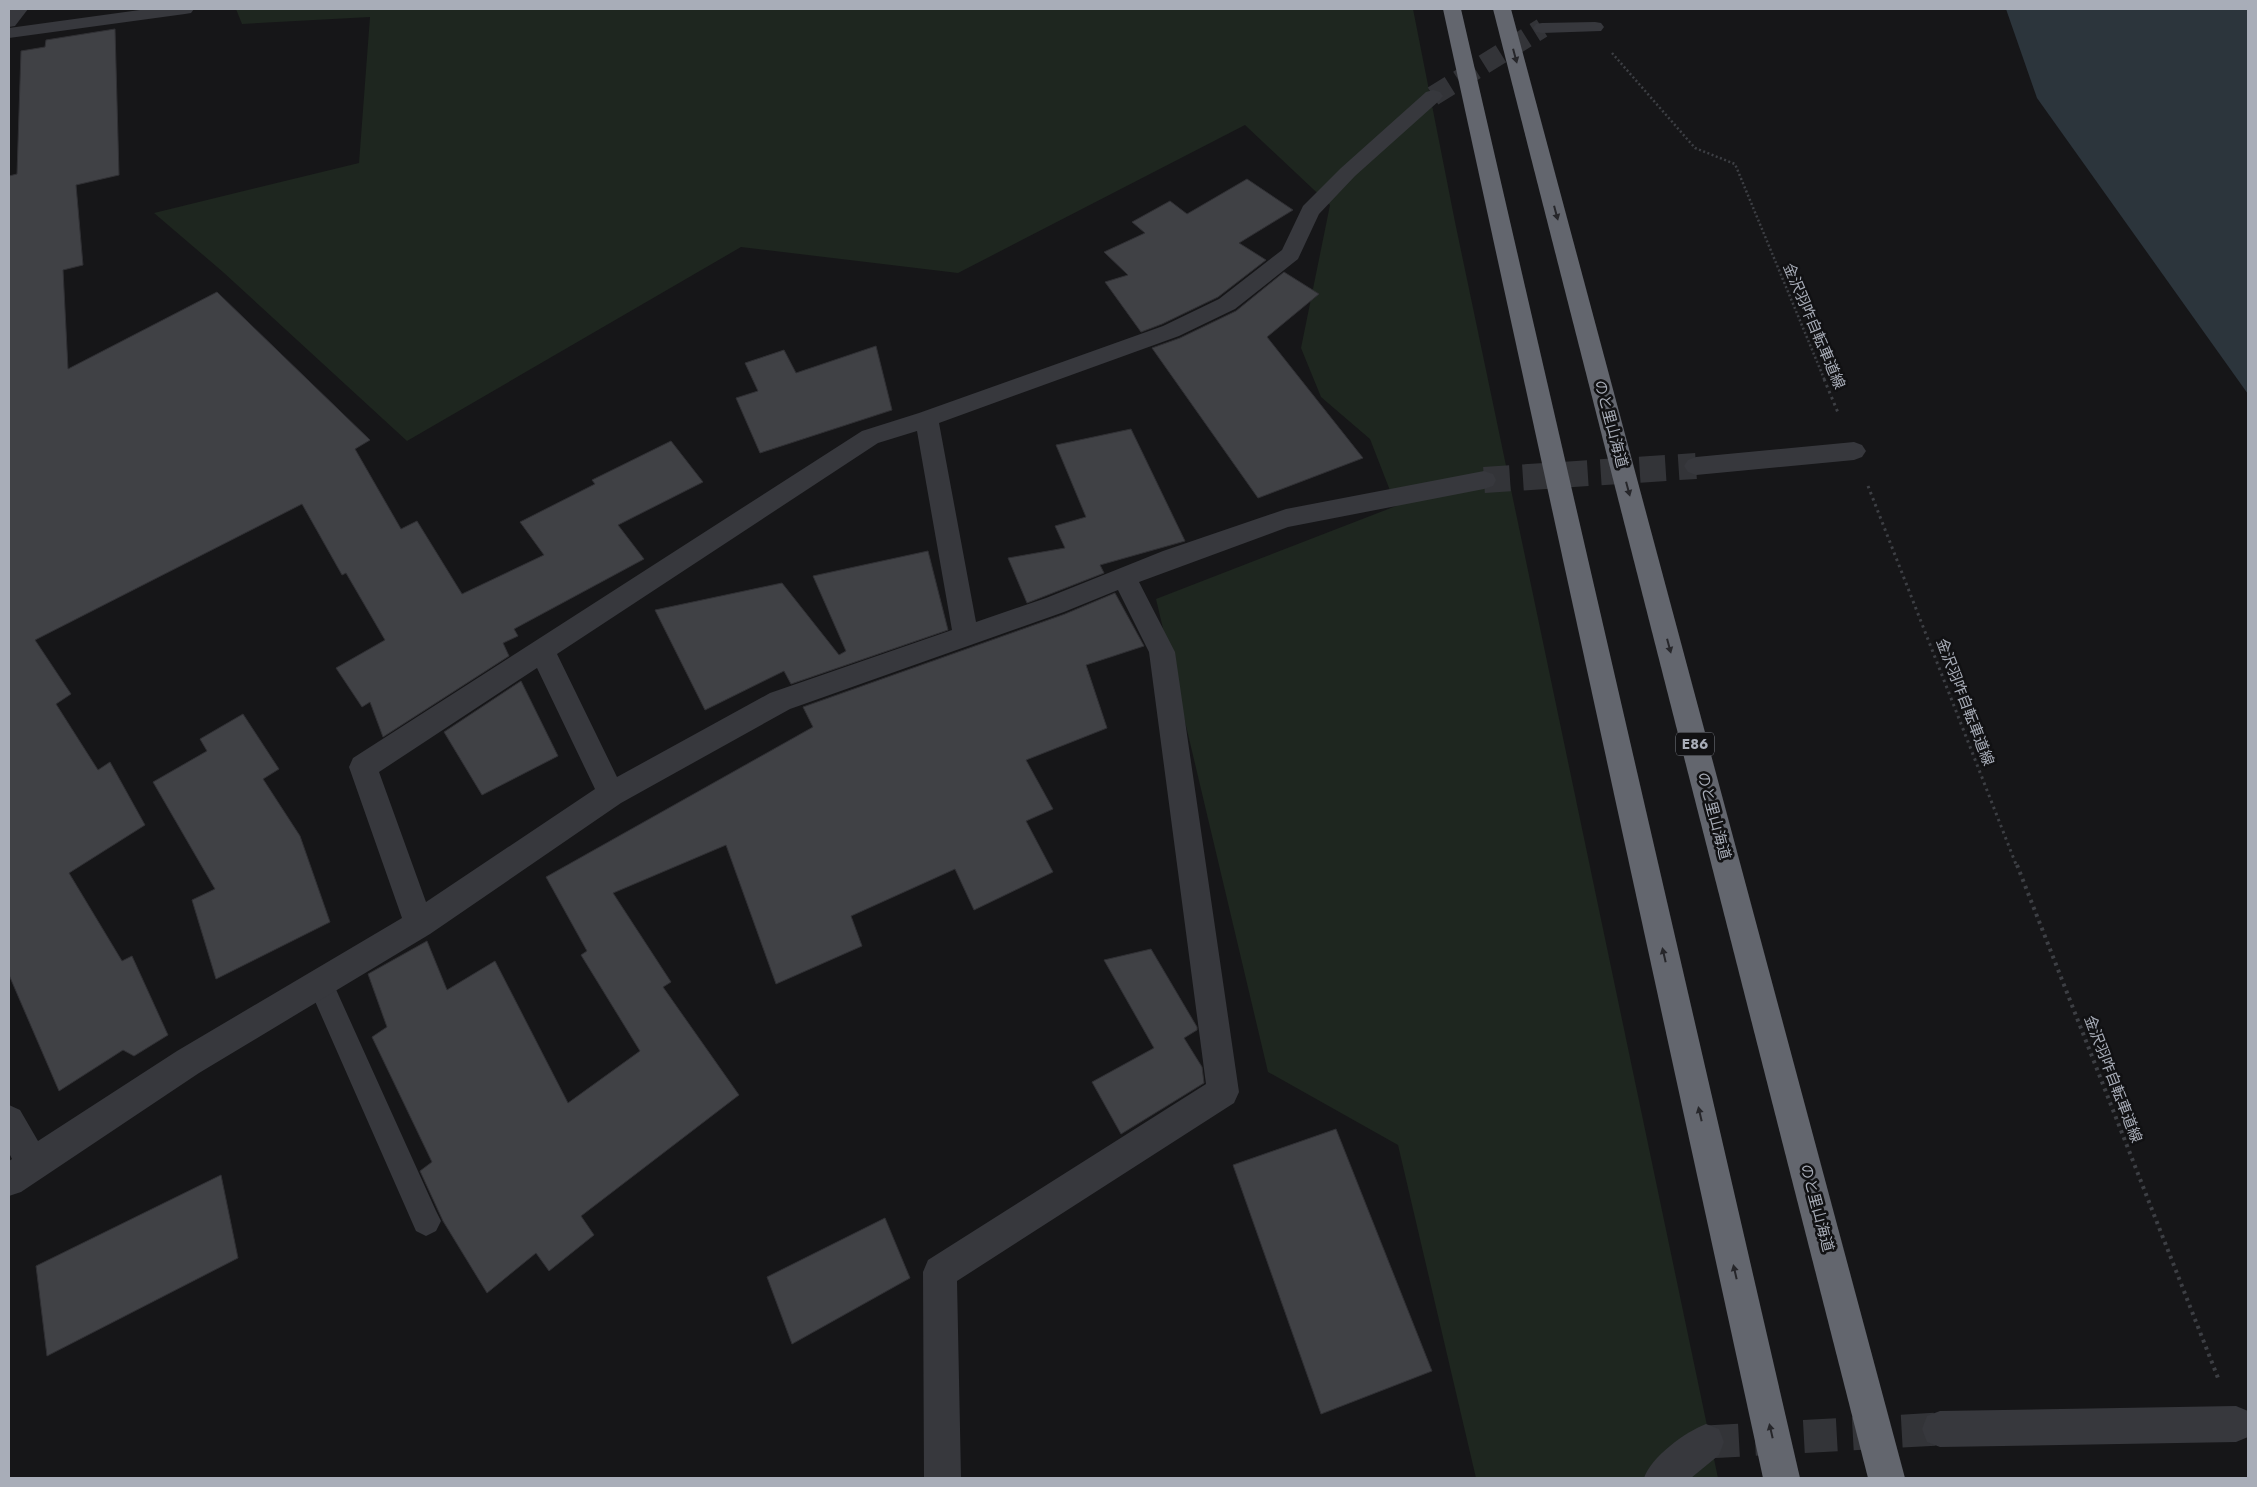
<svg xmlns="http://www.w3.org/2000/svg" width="2257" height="1487" font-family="Jost,'Noto Sans JP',sans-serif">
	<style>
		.green { fill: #1e261f }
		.water { fill: #2c353c }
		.building { fill: #404145; stroke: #303034 }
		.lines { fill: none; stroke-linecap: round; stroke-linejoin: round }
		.minor-tunnel-far2 { stroke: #333438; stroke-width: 20; stroke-dasharray: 20 10; stroke-linecap: butt }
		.minor-tunnel-far1 { stroke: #333438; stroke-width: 26; stroke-dasharray: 26 13; stroke-linecap: butt }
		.minor-tunnel { stroke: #333438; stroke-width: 33; stroke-dasharray: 33 16; stroke-linecap: butt }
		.path-far2 { stroke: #3d3f44; stroke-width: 2.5; stroke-dasharray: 2 2.5; stroke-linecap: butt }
		.path-far1 { stroke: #3d3f44; stroke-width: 3; stroke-dasharray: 2.5 4; stroke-linecap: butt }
		.path { stroke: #3d3f44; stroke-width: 4; stroke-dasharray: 3 4.5; stroke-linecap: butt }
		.service { fill: #37383d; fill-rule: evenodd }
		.minor { fill: #37383d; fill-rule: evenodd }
		.motorway { fill: #63666e; fill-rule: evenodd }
		.oneway { fill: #26262a }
		.labels { text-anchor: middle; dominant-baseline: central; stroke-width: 5; stroke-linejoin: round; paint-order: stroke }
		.shield { fill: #111113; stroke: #7b7e86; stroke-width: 1 }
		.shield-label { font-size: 14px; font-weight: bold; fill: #a8adb8 }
		.street-label { font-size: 15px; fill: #a8adb8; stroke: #111113 }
	</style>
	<rect width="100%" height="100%" fill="#161618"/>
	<path class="green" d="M236,9H1413L1455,222L1718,1478H1476L1398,1145L1268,1072L1156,599L1396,506L1370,439L1321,397L1301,348L1330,205L1245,125L958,273L741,247L407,441L223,272L154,213L359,163L370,17L242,24Z"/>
	<path class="water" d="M2006,9H2248V394L2037,98Z"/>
	<g class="building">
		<path d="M115,29L119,175L76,185L83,265L63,270L68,369L217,292L370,440L355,449L401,529L417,521L462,594L544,555L520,522L595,484L592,480L671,441L703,482L618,525L644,559L514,629L518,636L503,643L509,656L383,737L370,702L362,707L336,668L385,640L346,573L342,575L302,504L35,640L71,694L56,704L98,770L110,762L145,825L69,873L122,961L132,956L168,1035L134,1056L123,1050L59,1091L9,975V176L17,174L21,51L45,47L46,40Z"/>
		<path d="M1247,179L1293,210L1239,243L1266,260L1218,297L1162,324L1141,332L1105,282L1128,275L1104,252L1145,233L1132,222L1170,201L1187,214Z"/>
		<path d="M1284,272L1319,294L1267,337L1363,458L1258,498L1152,348L1180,338L1236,311Z"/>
		<path d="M876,346L892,410L760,453L736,398L758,391L745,363L784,350L796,373Z"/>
		<path d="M1131,429L1185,541L1100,565L1104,573L1027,603L1008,558L1065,548L1055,526L1086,517L1056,445Z"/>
		<path d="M928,551L948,630L791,684L784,671L705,710L655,610L782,583L839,655L846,651L813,576Z"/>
		<path d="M1115,593L1144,646L1086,665L1107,728L1026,760L1053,809L1026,821L1053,872L974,910L955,869L851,916L862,946L776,984L726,845L613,893L671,982L663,987L739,1095L581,1216L594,1235L549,1271L536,1253L487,1293L443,1221L420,1171L432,1162L372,1037L387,1027L368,974L427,941L447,990L495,961L568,1103L640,1051L581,955L587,951L546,877L813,727L803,707L1065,614Z"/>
		<path d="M521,681L558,756L482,795L444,732Z"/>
		<path d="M243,714L279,769L263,779L300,836L330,922L216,979L192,900L215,889L153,782L207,751L200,739Z"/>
		<path d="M1151,949L1197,1027V1030L1184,1038L1202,1067L1204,1083L1121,1134L1092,1082L1154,1048L1104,960Z"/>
		<path d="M1336,1129L1432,1371L1321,1414L1233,1165Z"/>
		<path d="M221,1175L238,1258L47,1356L36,1266Z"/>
		<path d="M885,1218L910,1278L792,1344L767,1277Z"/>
	</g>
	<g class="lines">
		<path class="minor-tunnel-far2" d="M1433,96L1542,28"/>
		<path class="minor-tunnel-far1" d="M1484,480L1696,466"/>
		<path class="minor-tunnel" d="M1706,1442L1940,1429"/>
		<path class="path-far2" d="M1612,53L1695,148L1735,164L1825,381"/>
		<g class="path-far1">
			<path d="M1824,379L1839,415"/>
			<path d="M1868,486L2017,867"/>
		</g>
		<path class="path" d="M2017,865L2218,1378"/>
		<path class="service" d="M320,970L329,974L436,1211L441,1221L436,1231L426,1236L416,1231L307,983L311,974Z"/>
		<g class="minor">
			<path d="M10,9H28L15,26L9,27Z"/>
			<path d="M147,9H194L191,13L185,14L9,38V28Z"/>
			<path d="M1595,22L1601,23L1604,27L1601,31L1542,33L1536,32L1533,28L1536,24L1542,23Z"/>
			<path d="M1433,90L1440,92L1443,96L1440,100L1355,176L1319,214L1298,259L1235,309L1179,336L939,423L976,622L1046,598L1163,551L1286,509L1484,471L1493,474L1496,480L1493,486L1484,489L1288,527L1139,582L1175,652L1239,1092L1234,1103L957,1281L961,1478H924L923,1272L928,1260L1206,1084L1149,652L1118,590L1064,612L790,709L621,803L430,934L199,1073L21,1192L9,1196V1161L12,1159L9,1153V1105L20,1110L38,1141L177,1051L402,918L349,767L353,758L862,431L919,413L1163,326L1219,299L1282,250L1303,206L1341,168L1426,92ZM917,431L952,630L770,693L617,777L557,654L878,443ZM537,668L595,789L426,902L379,772Z"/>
			<path d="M1854,442L1862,445L1866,451L1862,457L1854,460L1696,475L1688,472L1684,466L1688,460L1696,457Z"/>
			<path d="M2236,1406L2248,1411V1437L2236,1442L1940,1447L1927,1442L1922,1429L1927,1416L1940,1411Z"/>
			<path d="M1706,1424L1719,1429L1724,1442L1719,1455L1691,1478H1644C1651,1457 1685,1432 1706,1424Z"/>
		</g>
		<g class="motorway">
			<path d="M1443,9H1461L1800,1478H1763Z"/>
			<path d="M1493,9H1511L1905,1478H1868Z"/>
		</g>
	</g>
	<defs><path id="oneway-solid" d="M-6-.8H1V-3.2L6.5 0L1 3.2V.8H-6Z" transform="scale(1.25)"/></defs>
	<g class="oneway">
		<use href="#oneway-solid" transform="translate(1515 56) rotate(75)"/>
		<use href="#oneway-solid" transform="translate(1556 213) rotate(75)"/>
		<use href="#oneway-solid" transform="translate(1628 489) rotate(75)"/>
		<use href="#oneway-solid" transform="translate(1669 646) rotate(75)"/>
		<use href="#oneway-solid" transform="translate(1664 955) rotate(-103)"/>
		<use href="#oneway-solid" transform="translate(1700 1114) rotate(-103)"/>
		<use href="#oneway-solid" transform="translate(1735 1272) rotate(-103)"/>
		<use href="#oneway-solid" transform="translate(1771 1431) rotate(-103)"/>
	</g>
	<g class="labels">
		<rect class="shield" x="1676" y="732.5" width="38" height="23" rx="4"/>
		<g class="shield-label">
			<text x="1695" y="744">E86</text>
		</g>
		<g class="street-label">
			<text transform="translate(1814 326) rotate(67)">金沢羽咋自転車道線</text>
			<text transform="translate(1611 424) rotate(75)">のと里山海道</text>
			<text transform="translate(1965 702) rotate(69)">金沢羽咋自転車道線</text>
			<text transform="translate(1714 816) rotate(75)">のと里山海道</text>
			<text transform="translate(2113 1079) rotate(69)">金沢羽咋自転車道線</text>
			<text transform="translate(1817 1208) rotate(75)">のと里山海道</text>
		</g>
	</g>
	<rect width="2257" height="1487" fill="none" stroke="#a8adb8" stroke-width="20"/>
</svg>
